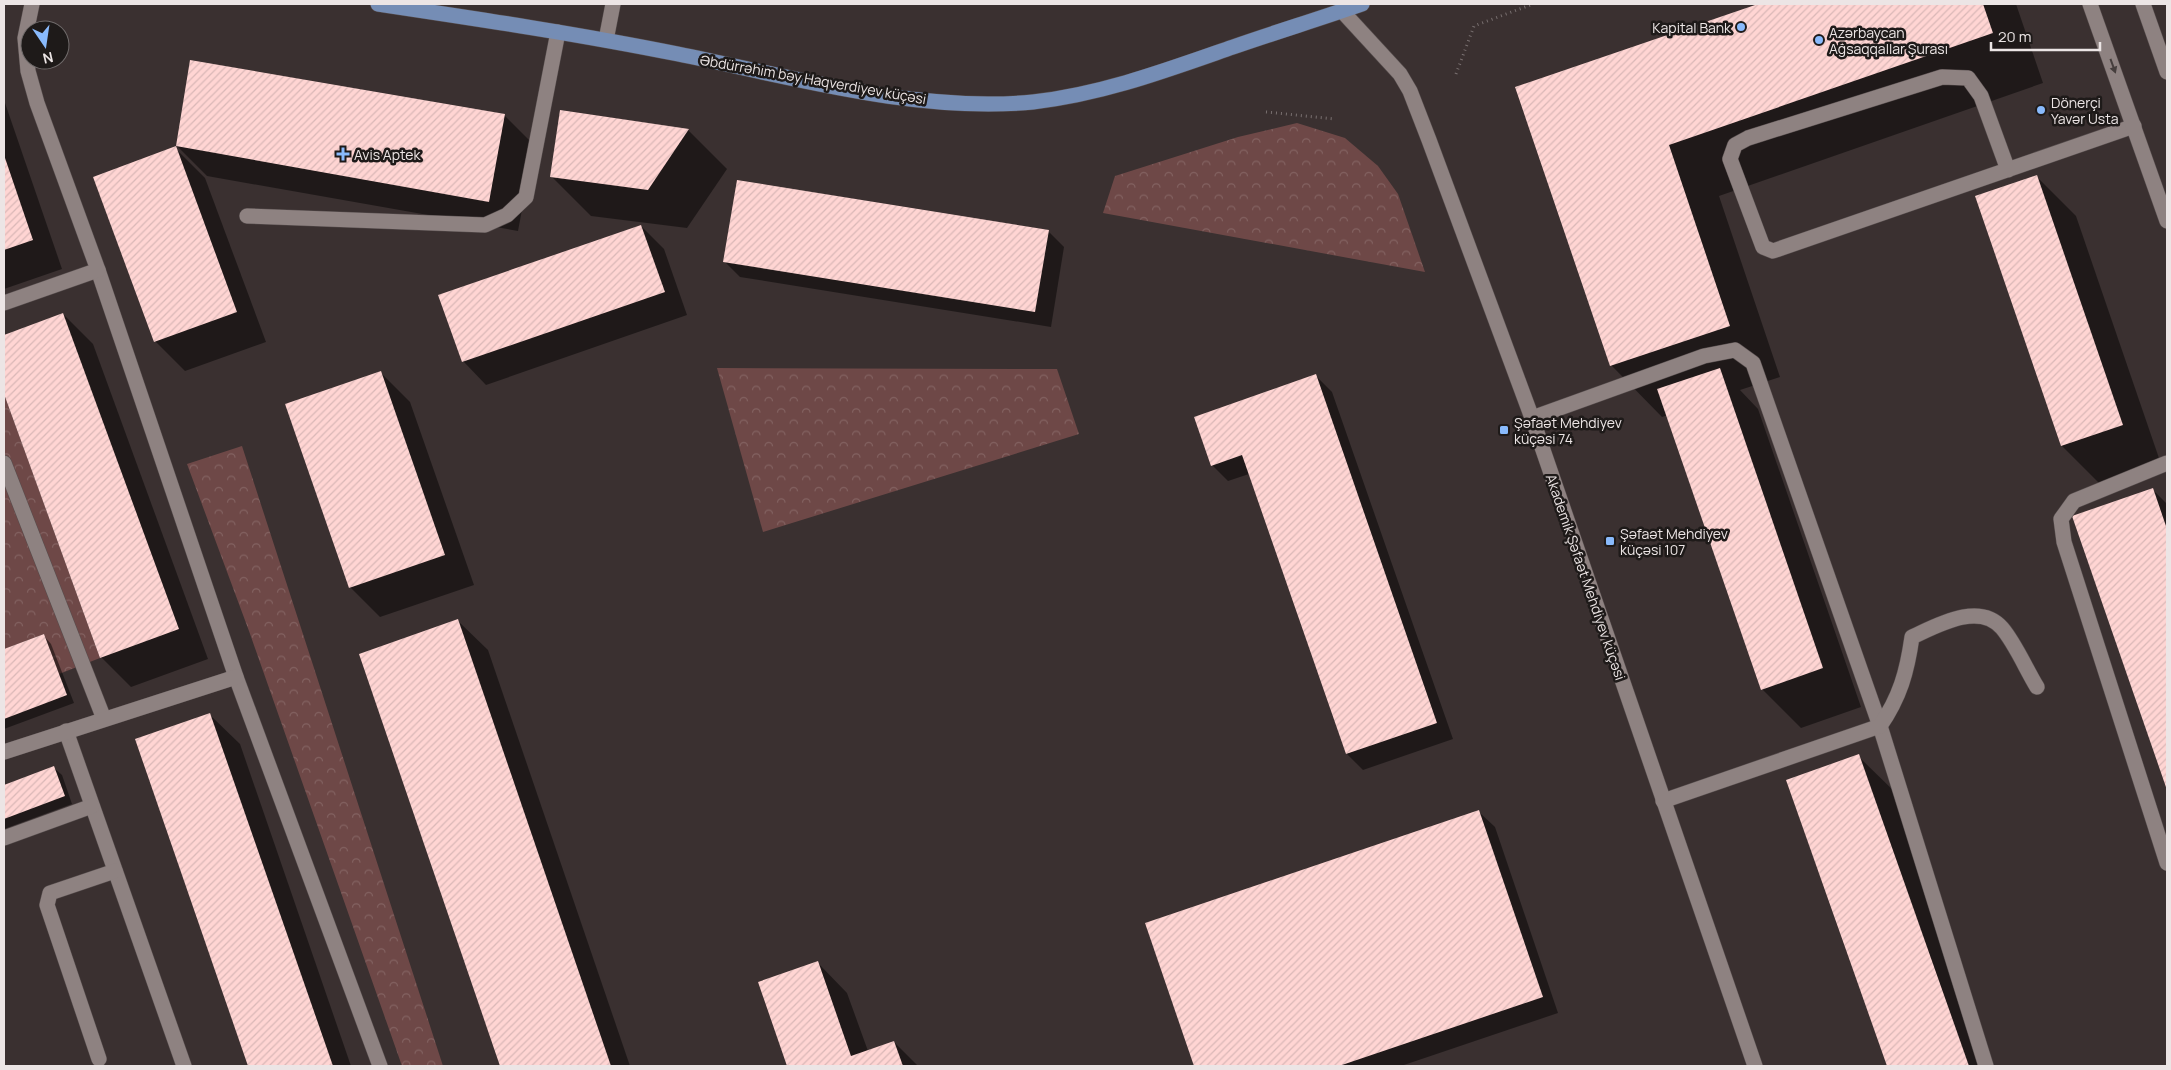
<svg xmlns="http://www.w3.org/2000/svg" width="2171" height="1070" font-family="Manrope,sans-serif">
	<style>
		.forest { fill: url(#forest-crowns) }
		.shadow { fill: #0007 }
		.building { fill: url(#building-hatch) }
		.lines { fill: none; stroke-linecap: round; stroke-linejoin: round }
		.service-casing { stroke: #564d4d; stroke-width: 16 }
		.minor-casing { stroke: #564d4d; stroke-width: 16 }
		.secondary-casing { stroke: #564d4d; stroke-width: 16 }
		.primary-casing { stroke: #564d4d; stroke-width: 16 }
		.path { stroke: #797070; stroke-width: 3; stroke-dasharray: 1 4; stroke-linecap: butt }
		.service { stroke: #8e8281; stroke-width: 15 }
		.minor { stroke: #8e8281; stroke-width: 15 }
		.secondary { stroke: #8e8281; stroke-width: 15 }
		.primary { stroke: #758db5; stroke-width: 15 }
		.oneway { fill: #453e3d }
		.poi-dot { fill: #89bafc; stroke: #1e1a19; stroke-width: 2 }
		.labels { text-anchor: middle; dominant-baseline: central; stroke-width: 5; stroke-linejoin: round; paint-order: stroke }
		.poi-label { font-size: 14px; fill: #ece5e5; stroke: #1e1a19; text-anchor: start }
		.street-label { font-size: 14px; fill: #ece5e5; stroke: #1e1a19 }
	</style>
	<defs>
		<pattern id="forest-crowns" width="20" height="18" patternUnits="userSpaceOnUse" patternTransform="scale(1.25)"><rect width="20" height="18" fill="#6e4847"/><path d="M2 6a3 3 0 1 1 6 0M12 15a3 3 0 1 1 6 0" fill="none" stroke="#836261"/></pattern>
		<pattern id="building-hatch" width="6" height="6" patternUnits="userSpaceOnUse" patternTransform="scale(1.25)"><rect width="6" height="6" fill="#ffd5d3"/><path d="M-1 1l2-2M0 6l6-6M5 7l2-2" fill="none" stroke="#dab8b7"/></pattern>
	</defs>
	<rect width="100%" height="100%" fill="#3a3030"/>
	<g class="forest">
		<path d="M1297,123L1345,138L1378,166L1398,194L1425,272L1103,213L1115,176L1238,137Z"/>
		<path d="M717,368L1057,369L1079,434L763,532Z"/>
		<path d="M4,394L100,658L59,674L44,634L4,649Z"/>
		<path d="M242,446L443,1066H402L249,631L187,464Z"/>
	</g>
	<g class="shadow">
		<path d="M1762,4H2016L2043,83L1719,196L1780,377L1740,390L1758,409L1861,707L1801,728L1762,689L1668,415L1662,417L1612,366L1517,88Z"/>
		<path d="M4,100L62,269L4,289Z"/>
		<path d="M504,115L534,145L518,231L207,176L177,146Z"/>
		<path d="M688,130L727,169L687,228L591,216L551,176Z"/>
		<path d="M175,148L205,178L266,342L185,371L155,341Z"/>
		<path d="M2037,177L2076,216L2161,464L2101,485L2062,446L1977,197Z"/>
		<path d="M641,226L664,249L687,315L486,385L463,361Z"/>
		<path d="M1048,231L1064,247L1051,327L740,277L724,261Z"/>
		<path d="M63,314L93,344L208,659L131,687L101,657L4,391V336Z"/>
		<path d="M381,373L410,402L474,585L380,617L350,587Z"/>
		<path d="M1316,376L1332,392L1453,739L1363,770L1347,754L1249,474L1228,481L1212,465Z"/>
		<path d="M2153,490L2167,504V787L2074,517Z"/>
		<path d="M458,621L488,650L630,1066H501L360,654Z"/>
		<path d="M44,636L51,644L74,703L4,729V650Z"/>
		<path d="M210,715L240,744L351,1066H249L137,740Z"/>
		<path d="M1858,756L1898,795L1993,1066H1888L1788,780Z"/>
		<path d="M54,768L62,775L72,804L4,829V786Z"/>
		<path d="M1479,812L1495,827L1558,1013L1401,1066H1195L1147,924Z"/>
		<path d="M818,963L847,993L868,1051L894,1042L918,1066H789L760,983Z"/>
	</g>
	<g class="building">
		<path d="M1758,4H1983L1993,33L1669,145L1730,326L1610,366L1515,87Z"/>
		<path d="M190,60L505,114L489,202L176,146Z"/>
		<path d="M560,110L689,129L648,190L550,177Z"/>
		<path d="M176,146L237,312L154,342L93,177Z"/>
		<path d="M4,155L33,240L4,250Z"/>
		<path d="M2037,175L2123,425L2061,446L1975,196Z"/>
		<path d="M737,180L1049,230L1035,312L723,262Z"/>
		<path d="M641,225L665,292L462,362L438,295Z"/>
		<path d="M63,313L179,629L100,658L4,394V335Z"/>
		<path d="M1720,368L1823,668L1761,690L1657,389Z"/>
		<path d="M381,371L445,555L349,588L285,404Z"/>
		<path d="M1316,374L1437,723L1346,754L1242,455L1211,466L1194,417Z"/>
		<path d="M2153,488L2167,529V790L2072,516Z"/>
		<path d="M458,619L611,1066H500L359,654Z"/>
		<path d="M44,634L67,695L4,719V649Z"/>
		<path d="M210,713L333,1066H248L135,739Z"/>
		<path d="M1859,754L1969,1066H1887L1786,780Z"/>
		<path d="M54,766L65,796L4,819V785Z"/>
		<path d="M1479,810L1543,997L1339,1066H1194L1145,923Z"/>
		<path d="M818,961L851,1056L894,1041L903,1066H787L758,982Z"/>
	</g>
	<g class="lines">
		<g class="service-casing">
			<g id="service">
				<path d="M2008,170L1981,96L1968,78L1942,77L1748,138L1735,145L1730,159L1763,247L1773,251L2134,126"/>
				<path d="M247,216L485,225L507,215L526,197L558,32"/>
				<path d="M98,270L236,677L380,1066"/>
				<path d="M1532,418L1704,356L1735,350L1753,363L1880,726L1986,1066"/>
				<path d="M4,463L104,719"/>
				<path d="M2167,463L2074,501L2061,519L2064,542L2167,863"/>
				<path d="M66,731L184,1066"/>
				<path d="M4,752L236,677"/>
				<path d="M1663,801L1880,726C1900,697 1907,672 1912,637C1936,626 1979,601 2002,628C2015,643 2026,669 2037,687"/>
				<path d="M4,838L92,806"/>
				<path d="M99,1059L47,905L50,893L115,871"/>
			</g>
		</g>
		<g class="minor-casing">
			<g id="minor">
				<path d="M2090,4L2167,221"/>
				<path d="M2143,4L2167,72"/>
				<path d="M606,40L613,4"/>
				<path d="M4,303L98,270L37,103L28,71L25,38L32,4"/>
			</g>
		</g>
		<g class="secondary-casing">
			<path id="secondary" d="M1342,11L1400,74L1410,91L1429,140L1532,418L1755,1066"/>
		</g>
		<g class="primary-casing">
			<path id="primary" d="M378,4C478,19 579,34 678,54C792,77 916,113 1033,102C1103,94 1167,70 1233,47C1276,32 1319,19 1362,4"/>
		</g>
		<g class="path">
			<path d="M1456,74L1474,26L1533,4"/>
			<path d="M1266,112L1335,119"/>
		</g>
		<use href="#service" class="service"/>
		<use href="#minor" class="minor"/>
		<use href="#secondary" class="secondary"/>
		<use href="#primary" class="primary"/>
	</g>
	<defs><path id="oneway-solid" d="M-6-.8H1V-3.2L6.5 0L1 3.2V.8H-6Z" transform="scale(1.25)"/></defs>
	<use class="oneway" href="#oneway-solid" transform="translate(2113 66) rotate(70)"/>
	<g class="poi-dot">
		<circle cx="1741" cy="27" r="5"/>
		<circle cx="1819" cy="40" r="5"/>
		<circle cx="2041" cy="110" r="5"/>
		<path d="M340.5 146.5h5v5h5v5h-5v5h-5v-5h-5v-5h5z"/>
		<rect x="1499" y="425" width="10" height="10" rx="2.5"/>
		<rect x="1605" y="536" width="10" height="10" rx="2.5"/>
	</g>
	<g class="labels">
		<g class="poi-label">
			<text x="1731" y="27" text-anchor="end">Kapital Bank</text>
			<text x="1829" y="32">Azərbaycan<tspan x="1829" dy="16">Ağsaqqallar Şurası</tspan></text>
			<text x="2051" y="102">Dönerçi<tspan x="2051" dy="16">Yavər Usta</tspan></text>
			<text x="354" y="154">Avis Aptek</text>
			<text x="1514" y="422">Şəfaət Mehdiyev<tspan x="1514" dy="16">küçəsi 74</tspan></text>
			<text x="1620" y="533">Şəfaət Mehdiyev<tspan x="1620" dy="16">küçəsi 107</tspan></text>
		</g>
		<g class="street-label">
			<text transform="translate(813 79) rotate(10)">Əbdürrəhim bəy Haqverdiyev küçəsi</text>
			<text transform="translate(1586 577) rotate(71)">Akademik Şəfaət Mehdiyev küçəsi</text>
		</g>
	</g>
	<rect width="2171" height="1070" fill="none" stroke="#ece5e5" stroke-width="10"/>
	<g transform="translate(45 45) rotate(167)"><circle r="24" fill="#1e1a19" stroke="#706b6b"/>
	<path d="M0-4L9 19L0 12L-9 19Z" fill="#89bafc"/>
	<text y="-8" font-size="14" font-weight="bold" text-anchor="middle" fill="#ece5e5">N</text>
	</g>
	<path d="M1991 42v8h109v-8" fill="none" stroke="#ece5e5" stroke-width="2.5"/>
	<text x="1998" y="42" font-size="15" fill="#ece5e5" stroke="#1e1a19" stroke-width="4" paint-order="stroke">20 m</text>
</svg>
